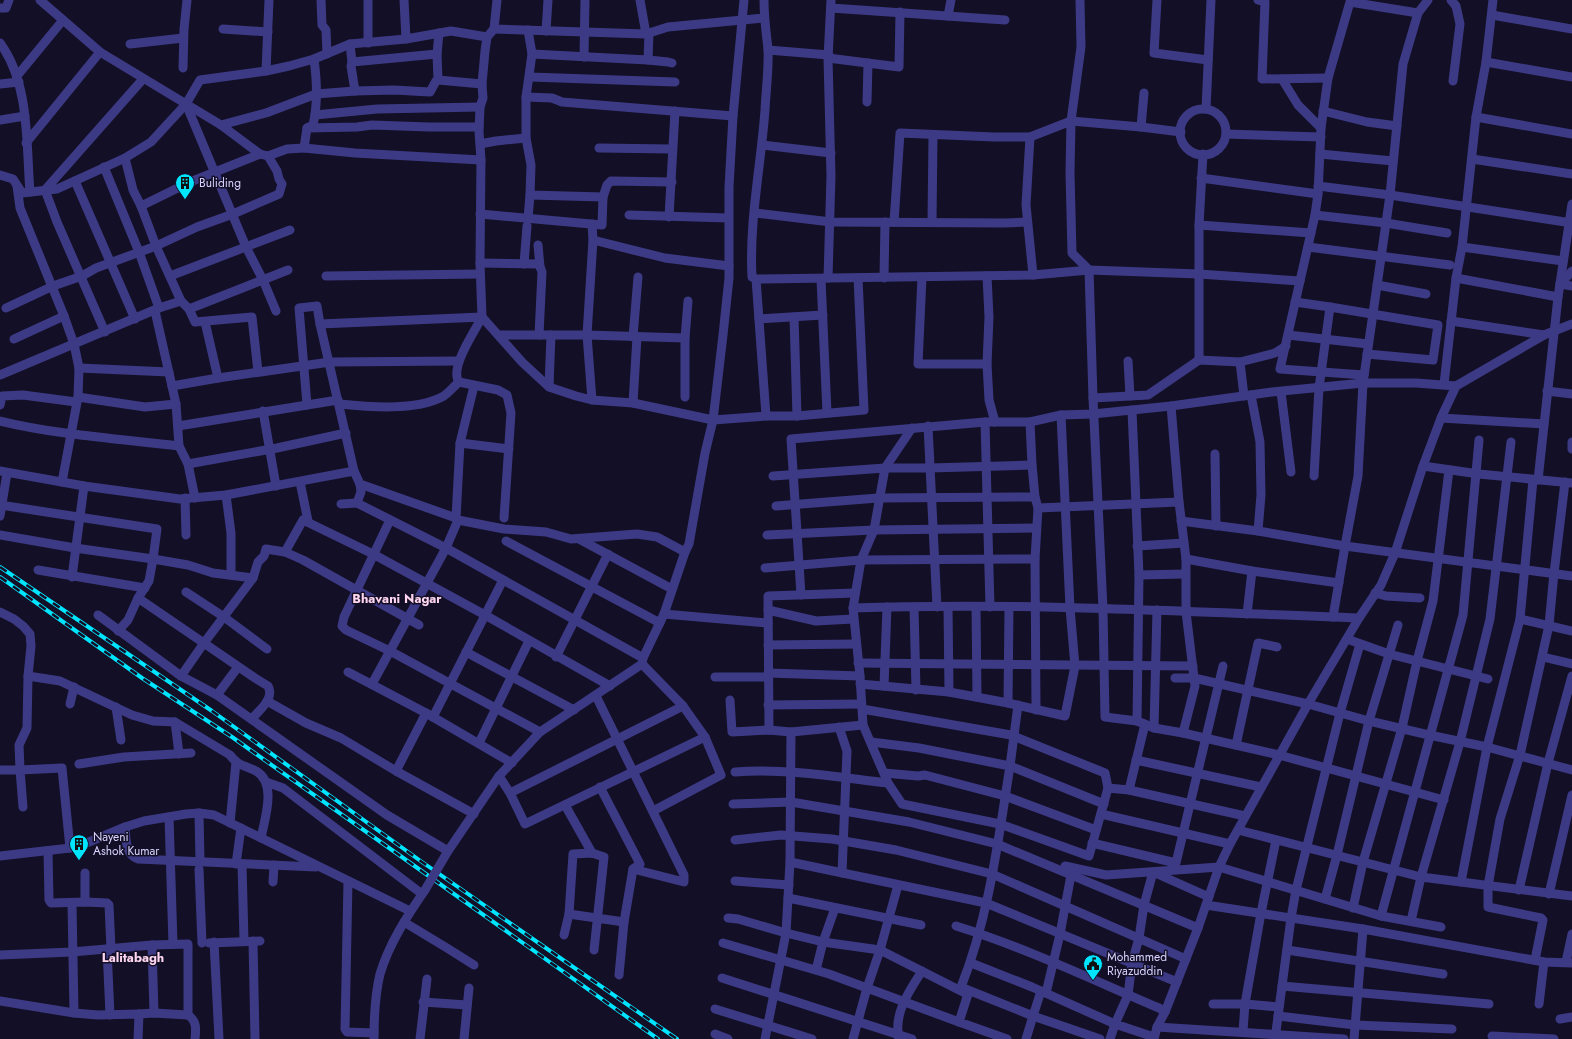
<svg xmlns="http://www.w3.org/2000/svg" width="1572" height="1039" font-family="Jost,sans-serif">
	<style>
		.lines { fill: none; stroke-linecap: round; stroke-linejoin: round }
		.street { stroke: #3d3a85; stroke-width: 9 }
		.rail-casing { stroke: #00e5ff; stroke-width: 4 }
		.rail { stroke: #130f26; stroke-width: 2.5; stroke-dasharray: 8; stroke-linecap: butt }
		.street-bridge { stroke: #3d3a85; stroke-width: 9 }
		.labels { text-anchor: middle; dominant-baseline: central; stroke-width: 3; stroke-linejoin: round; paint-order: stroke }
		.poi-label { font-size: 12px; fill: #d9d4ff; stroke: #130f26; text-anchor: start }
		.neighbourhood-label { font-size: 13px; font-weight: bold; fill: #ffd6f0; stroke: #130f26 }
	</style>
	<rect width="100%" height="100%" fill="#130f26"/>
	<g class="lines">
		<g class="street">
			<path d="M40,0L100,52L221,125L260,154L268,156L287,149L304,148L307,128L313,125C318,104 317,81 314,59"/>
			<path d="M321,0L322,25L326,30L327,54"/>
			<path d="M404,0L406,39"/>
			<path d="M497,0L494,29L646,34L668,27L764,18"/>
			<path d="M640,0L646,34"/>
			<path d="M764,0C764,18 766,31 768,49C769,67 766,90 765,110C761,165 749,221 752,277L756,279L1033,275L1089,270L1199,274L1300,281"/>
			<path d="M1080,0L1081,47L1071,121L1070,173L1072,253L1089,270L1093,398L1103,609L1105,717L1137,721L1154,728L1183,733L1195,686L1186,612V559L1179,502L1171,406"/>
			<path d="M1157,0L1154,53L1208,60"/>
			<path d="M1258,0L1265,2L1262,79L1328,78"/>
			<path d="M1428,0L1418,13L1403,64L1390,195L1363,383L1358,476L1345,546L1572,576"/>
			<path d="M1451,0L1456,6L1460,24L1453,81"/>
			<path d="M0,8H6L9,0"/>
			<path d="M831,8L1005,20"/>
			<path d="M1492,15L1572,29"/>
			<path d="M948,16L951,0"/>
			<path d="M223,29L268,32"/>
			<path d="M494,29L487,37L485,51L482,84L483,98L480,107L479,131L481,160L480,263L482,317L522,362L549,387L576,396L592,400L587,335H499"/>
			<path d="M546,31L548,0"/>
			<path d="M0,43C30,84 26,143 30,192"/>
			<path d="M368,43V0"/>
			<path d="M130,44L183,38"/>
			<path d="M350,44L352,62L351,66L355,91"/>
			<path d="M768,50L829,55"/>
			<path d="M532,54L648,60L668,62L672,63"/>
			<path d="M584,57L585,0"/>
			<path d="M828,58L899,67L900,12"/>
			<path d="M648,60L649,33"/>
			<path d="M352,62L437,54"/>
			<path d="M1486,62L1572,77"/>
			<path d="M183,68L184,29L187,0"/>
			<path d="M266,71L269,0"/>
			<path d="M17,76L63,20"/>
			<path d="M530,77L675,82"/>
			<path d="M1282,79L1298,105L1321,128"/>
			<path d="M438,80L482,84"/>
			<path d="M0,84L19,82"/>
			<path d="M526,97L552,98L562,102L733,116"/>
			<path d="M867,102L868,63"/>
			<path d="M186,104L246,247L263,280L276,311"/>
			<path d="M1206,109L1211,0"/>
			<circle cx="1203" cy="132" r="23"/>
			<path d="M1323,111L1367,122L1397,126"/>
			<path d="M315,115L377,109L480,107"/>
			<path d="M1476,117L1572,134"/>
			<path d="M0,120L25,116"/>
			<path d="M221,125L266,113L316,94L355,91L394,90L430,92L436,81L438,80L437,54L439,33"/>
			<path d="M1141,127L1144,93"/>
			<path d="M307,128L357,127L372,125L429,127H479"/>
			<path d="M1226,134L1321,137"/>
			<path d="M1030,137L1026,205L1033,275"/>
			<path d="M26,143L100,52"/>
			<path d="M480,144L496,141L526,138"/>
			<path d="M762,145L831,153"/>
			<path d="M304,148L355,153L481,160"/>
			<path d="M599,148L672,149"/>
			<path d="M1320,154L1393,161"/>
			<path d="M125,158L133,190L141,206L156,246L181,301L189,309L195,322L252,317L258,372"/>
			<path d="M1472,159L1572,174"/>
			<path d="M104,167L139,252L159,308"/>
			<path d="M0,175L13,179L22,193L57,189L125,158L151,142L186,104L200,80L266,71L289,66L314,59L350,44L406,39L451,31L487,37"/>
			<path d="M1201,178L1318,194"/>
			<path d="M75,181L135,319"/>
			<path d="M17,186L20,208L64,316L74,344L79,368L78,397L62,482"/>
			<path d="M1318,186L1390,195L1572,223"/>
			<path d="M603,197L607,185L611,181L672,182"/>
			<path d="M141,206L190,182L260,154"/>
			<path d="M755,213L831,222L1004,223L1027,222"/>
			<path d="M480,214L602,225L603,197L530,195L531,165L526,138V97L532,54L528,30"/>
			<path d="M629,215L728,218"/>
			<path d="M1315,215L1386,223L1447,233"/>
			<path d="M669,217L675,111"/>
			<path d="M528,218L530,195"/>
			<path d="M894,222L900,133L994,137H1030L1071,121L1141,127L1181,132"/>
			<path d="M932,222L933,135"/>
			<path d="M592,224L593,240L665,258L729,266"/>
			<path d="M1199,225L1311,233"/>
			<path d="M593,240L587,335L685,338"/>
			<path d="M538,245L540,267"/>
			<path d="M1308,247L1450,265"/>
			<path d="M1462,247L1563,261"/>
			<path d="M480,263L539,264L542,272L539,335"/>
			<path d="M524,264L527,226"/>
			<path d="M170,276L290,230"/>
			<path d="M326,276L480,274"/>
			<path d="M987,276L989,317L987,364L989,400L995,422"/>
			<path d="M922,277L918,364H987"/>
			<path d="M828,278L831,176L828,58L831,0"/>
			<path d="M884,278L885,222"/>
			<path d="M1456,278L1558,297"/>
			<path d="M756,279L766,416"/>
			<path d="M821,279L827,413"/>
			<path d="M1560,284L1572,271"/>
			<path d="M1560,284L1572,286"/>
			<path d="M1377,285L1426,294"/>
			<path d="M1295,302L1330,307L1438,325L1433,360L1367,354"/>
			<path d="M6,308L53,286L82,276L96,268L156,246L197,227L233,214L279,194L282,184L279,179L277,171L268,156"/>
			<path d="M189,309L288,270"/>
			<path d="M155,311L176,404L179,446L188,464L195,498"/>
			<path d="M794,317L797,416"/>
			<path d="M759,319L823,315"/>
			<path d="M1451,321L1544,335"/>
			<path d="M205,322L218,378"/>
			<path d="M320,324L482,317C475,331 449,368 459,382L498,390L507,395L511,413L504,518"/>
			<path d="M105,332L57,222L45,190L143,79"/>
			<path d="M1288,335L1368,344"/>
			<path d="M633,337L638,277"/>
			<path d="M14,339L64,316"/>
			<path d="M1199,360V225L1203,154"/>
			<path d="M1128,361L1130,396"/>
			<path d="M1240,362L1244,396"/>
			<path d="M79,368L169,372"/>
			<path d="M0,375L159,308L181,301"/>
			<path d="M1364,375L1280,369L1315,215L1318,194L1321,128L1328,78L1350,2L1418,13"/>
			<path d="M1444,384L1456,278L1462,247L1476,117L1486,62L1493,0"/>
			<path d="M172,386L218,378L330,362L459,361"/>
			<path d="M549,387L551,335"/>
			<path d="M1547,391L1572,394"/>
			<path d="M1281,392L1291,472"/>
			<path d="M78,397L145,407L176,404"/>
			<path d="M685,397V338L688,301"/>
			<path d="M1093,398L1148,395L1199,360L1240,362L1275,353L1286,346"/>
			<path d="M592,400L633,403L713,420L766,416H797L864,410L858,278"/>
			<path d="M633,403L637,337"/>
			<path d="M340,404C369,407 415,411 442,397C448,394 453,387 459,382"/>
			<path d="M0,405L2,396L23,395L76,402"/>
			<path d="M307,405L299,308L317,306L320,324L354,471L360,484L456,518L458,520L504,529L546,532L571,539L637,534L657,537L685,552"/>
			<path d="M1132,410L1139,575L1137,721"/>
			<path d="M263,411L276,486"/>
			<path d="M1441,418L1544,424"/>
			<path d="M0,421C58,435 120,439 179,446"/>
			<path d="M985,422L990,607"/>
			<path d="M1030,422L1032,465L1035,497L1038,508L1035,559L1036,710"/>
			<path d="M178,426L338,400"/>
			<path d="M928,426L937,607"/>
			<path d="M1572,442V449"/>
			<path d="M460,443L509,449"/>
			<path d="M1215,454L1216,526"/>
			<path d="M188,464L277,448L346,433"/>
			<path d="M1423,466L1479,474L1572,483"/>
			<path d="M0,471L84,486L180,499L226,495L354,471"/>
			<path d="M773,476L885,468H930L1032,465"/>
			<path d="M1314,476L1319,388L1330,307"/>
			<path d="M1538,480L1558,297L1572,204"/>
			<path d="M300,482L308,521"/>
			<path d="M360,484L361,492L357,503L446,548L643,658"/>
			<path d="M226,495L231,533V575"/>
			<path d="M185,498L186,535"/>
			<path d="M341,504L357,503"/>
			<path d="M0,505L157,529L153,559L75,548L0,535"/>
			<path d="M776,506L878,498L1035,497"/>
			<path d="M1038,508L1179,502"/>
			<path d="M0,516L7,473"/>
			<path d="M456,518L460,443L474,386"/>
			<path d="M390,520L344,617L342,626L346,630L390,651L540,732"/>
			<path d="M1181,521L1258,531L1261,495L1260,442L1251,395"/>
			<path d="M1258,531L1345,546L1333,617"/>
			<path d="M767,535L874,530L1036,528"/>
			<path d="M579,539L672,589"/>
			<path d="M506,541L660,623"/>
			<path d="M1137,546L1184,543"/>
			<path d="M1186,559L1252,571L1339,583"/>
			<path d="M765,568L861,560L1035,559"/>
			<path d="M38,570L145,588"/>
			<path d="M1139,575L1185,574"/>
			<path d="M72,577L84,486"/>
			<path d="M186,592L224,617L267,649"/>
			<path d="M1375,593L1386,596L1420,598"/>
			<path d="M801,595L791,439L985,422H1030L1061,415L1093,414L1171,406L1272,392L1363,383H1416L1456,386"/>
			<path d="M138,598L149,581L153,559L188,565L213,573L253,578"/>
			<path d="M914,607L916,690"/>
			<path d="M948,607L949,692"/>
			<path d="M976,607L977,697"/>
			<path d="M853,608C1021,602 1190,612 1359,618"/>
			<path d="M768,610L816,621L853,619"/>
			<path d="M0,612L14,619L23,626L30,634L31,646L28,676L27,728L19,745L20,770H0"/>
			<path d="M664,614L768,623"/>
			<path d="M1247,614L1252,571"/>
			<path d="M98,615L181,676L217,695L387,815L448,851L499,776L540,732L642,664L643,658L664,614L685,552L689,544L705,453L713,420L723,335L729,278V187L733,116L744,0"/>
			<path d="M1520,619L1572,631"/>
			<path d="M419,625L303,560L285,552L303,520L373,554L485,615L610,686"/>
			<path d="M118,631L128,620L138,598L255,678L268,686C275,699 259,710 252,719"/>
			<path d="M1347,639L1389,654L1488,679"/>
			<path d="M768,645L856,644"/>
			<path d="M466,652L574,710"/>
			<path d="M556,657L608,554"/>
			<path d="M1543,657L1572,664"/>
			<path d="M858,663L1193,666"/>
			<path d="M642,664L683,706L705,737L721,775L653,811"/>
			<path d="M348,672L426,713L512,763"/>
			<path d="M768,673L860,676"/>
			<path d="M28,676L60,681L132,715L153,721L175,722L230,755C238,766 244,765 256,771C277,783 265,818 261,838"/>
			<path d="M181,676L204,643L253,578L258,562L264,556L266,549L285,552"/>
			<path d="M715,677H768"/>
			<path d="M1175,678H1194L1308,704L1369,721L1429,735L1487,747L1572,770"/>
			<path d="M372,684L446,548L458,520"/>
			<path d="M860,684L949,692L1008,703L1065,716L1075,666L1070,608L1061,415"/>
			<path d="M884,686L887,607"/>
			<path d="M217,695L238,667"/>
			<path d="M596,696L684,875V882L633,869"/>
			<path d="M730,700L732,732L769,730L791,732L863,725"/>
			<path d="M267,701L306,723L341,738L396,771L474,814"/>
			<path d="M1008,703L1009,607"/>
			<path d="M70,704L74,687"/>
			<path d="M768,705L861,704"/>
			<path d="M1018,705L1010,766L1104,804"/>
			<path d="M116,707L121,740"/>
			<path d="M862,709L1011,735L1105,773L1108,788L1089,856L1000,824L902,804L888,783L863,725L860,676L853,608L861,560L874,530L885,468L912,428"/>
			<path d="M433,717L503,580"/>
			<path d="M175,722L179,754"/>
			<path d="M839,727L847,751L842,873"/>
			<path d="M1154,728L1157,610"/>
			<path d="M769,730L768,596L855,593"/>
			<path d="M1183,733L1279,755L1444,800"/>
			<path d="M871,742L919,748L1010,766C998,841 989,917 961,987L968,994L959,1022L1007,1039"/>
			<path d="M479,743L529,641"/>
			<path d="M1236,745L1258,643L1277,647"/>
			<path d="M1136,760L1261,787"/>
			<path d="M79,764L124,757L191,753"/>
			<path d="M396,771L426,713"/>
			<path d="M735,772C786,768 837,777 888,783"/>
			<path d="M884,773L918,776L925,775L1005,796L1096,830"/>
			<path d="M499,776L510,793L525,824L705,737"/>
			<path d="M266,782L283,788L422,894"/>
			<path d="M600,787L640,864L633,869L624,922L619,975"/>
			<path d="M1108,788L1129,790L1245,816"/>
			<path d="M1129,790L1145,724"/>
			<path d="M510,793L683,706"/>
			<path d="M733,804L791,802L909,822L997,844L1198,928"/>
			<path d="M565,805L592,853"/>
			<path d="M23,807L20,770L62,768L70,848"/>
			<path d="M199,813L200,862"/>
			<path d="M1101,814L1230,844"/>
			<path d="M169,817L173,944"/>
			<path d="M230,823L236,762"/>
			<path d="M125,827C126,838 125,855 138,859L316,867"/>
			<path d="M1238,830L1421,877L1572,896"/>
			<path d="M735,840L781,835L832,839L896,850L992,874L1186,959"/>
			<path d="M1276,840L1261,913L1245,1004L1279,1007"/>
			<path d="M1092,843L1176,863L1223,666"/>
			<path d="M48,851L49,900L51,903L85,902L107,903L109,905L111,949"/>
			<path d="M0,856L70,848L89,842L125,827L144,821L186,814L199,813L214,815L410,911"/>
			<path d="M790,862L791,732"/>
			<path d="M236,864L241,828"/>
			<path d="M242,864L244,941"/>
			<path d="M1065,866L1106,875L1219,867L1381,916L1441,927"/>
			<path d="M199,869L202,943"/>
			<path d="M85,873V902"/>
			<path d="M348,881L345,1029L347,1032L374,1033"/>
			<path d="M735,881L789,885"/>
			<path d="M273,882L274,865"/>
			<path d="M1461,882L1487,747L1520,619L1533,480"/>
			<path d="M1519,890L1548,763L1572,676"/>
			<path d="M1549,894L1572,795"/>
			<path d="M788,898L921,925"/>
			<path d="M1325,899L1337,855L1369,721L1398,625"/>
			<path d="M72,903L74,1013"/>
			<path d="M1206,905L1363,929L1544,962L1572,963"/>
			<path d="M1353,908L1363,862L1402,728L1417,661L1433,601L1449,470"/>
			<path d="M1381,916L1463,615L1479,440"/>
			<path d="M728,918L738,919L786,933L823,942L880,950L965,993"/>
			<path d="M1411,921L1421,877L1460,742L1490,619L1511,442"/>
			<path d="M404,922L447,948L474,965"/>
			<path d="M956,926C1024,947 1093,980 1159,1008L1165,1012"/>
			<path d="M564,935L569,914"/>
			<path d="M253,941L255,1039"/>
			<path d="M214,942L219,1039"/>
			<path d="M209,943L260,941"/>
			<path d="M723,943L829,974L959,1022"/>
			<path d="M152,945L154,1013"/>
			<path d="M107,949L110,1015"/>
			<path d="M594,950L604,857L592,853L573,854L569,914L624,922"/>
			<path d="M1287,950L1443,974"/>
			<path d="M0,955L72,952L152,945L188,944V1015C197,1021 196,1029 195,1039"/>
			<path d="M1535,960L1543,920L1541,918L1488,907V886L1500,819L1520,755L1549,625L1554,573L1565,482"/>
			<path d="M1566,962L1572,934"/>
			<path d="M971,963L1032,987L1115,1024L1110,1039"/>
			<path d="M816,970L823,942L835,908"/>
			<path d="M722,978L912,1039"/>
			<path d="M1282,986L1489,1004"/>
			<path d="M963,988L1033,1016L1026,1039"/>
			<path d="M1041,991L1033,1016L1100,1039"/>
			<path d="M1046,993L1060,934L1071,875"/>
			<path d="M0,1001L74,1013L98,1015L139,1014L138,1039"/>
			<path d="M423,1002L467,1005"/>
			<path d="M1213,1004H1245L1243,1031"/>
			<path d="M1539,1004L1544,962"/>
			<path d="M715,1009L812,1039"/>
			<path d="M139,1014L154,1013L188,1015"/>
			<path d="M1278,1016L1355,1025L1452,1029"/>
			<path d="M1560,1019L1572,1017"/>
			<path d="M1157,1027L1344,1039"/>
			<path d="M715,1034L728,1039"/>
			<path d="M1492,1036L1554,1039"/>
			<path d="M1154,1037L1115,1024L1128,995L1132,963L1139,938L1144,905L1153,872L1209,897"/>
			<path d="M374,1038C374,1017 375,995 380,974C389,944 407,916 425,890"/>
			<path d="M420,1039L427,979"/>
			<path d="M464,1039L469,988"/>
			<path d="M765,1039L786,933L790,862L986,903L1177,982"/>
			<path d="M853,1039L867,988L880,950L898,885"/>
			<path d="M899,1039C893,1014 909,991 922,971"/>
			<path d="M1154,1039L1157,1027L1165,1012L1198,928L1219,867L1230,844L1308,704L1359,618L1381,585L1395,553L1423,466L1441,418L1456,386L1544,335L1572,324"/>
			<path d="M1275,1039L1291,918L1296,890L1340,713L1360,644"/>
			<path d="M1354,1039L1363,929"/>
		</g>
		<g class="rail-casing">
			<g id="rail">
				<path d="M0,567L212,711L422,862L677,1039"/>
				<path d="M0,577L142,678L232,737L416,867L658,1039"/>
			</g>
		</g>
		<use href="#rail" class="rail"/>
		<path class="street-bridge" d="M425,890L448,851"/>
	</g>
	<defs>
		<g id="building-pin" transform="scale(1)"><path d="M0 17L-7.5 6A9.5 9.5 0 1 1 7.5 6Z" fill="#00e5ff" stroke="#130f26"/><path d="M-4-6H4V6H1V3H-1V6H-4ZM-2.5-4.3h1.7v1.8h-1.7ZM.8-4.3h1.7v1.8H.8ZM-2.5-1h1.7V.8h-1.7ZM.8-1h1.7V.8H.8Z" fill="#111"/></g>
		<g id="civic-pin" transform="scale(1)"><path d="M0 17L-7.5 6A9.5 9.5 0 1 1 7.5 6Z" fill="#00e5ff" stroke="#130f26"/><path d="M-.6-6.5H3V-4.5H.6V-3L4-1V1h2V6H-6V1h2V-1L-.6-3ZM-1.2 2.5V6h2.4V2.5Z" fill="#111"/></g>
	</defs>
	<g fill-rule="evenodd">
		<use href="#building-pin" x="185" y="183"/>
		<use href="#building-pin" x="79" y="844"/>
		<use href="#civic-pin" x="1093" y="964"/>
	</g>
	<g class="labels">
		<g class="poi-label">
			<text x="199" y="183">Buliding</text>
			<text x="93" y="837">Nayeni<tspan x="93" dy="14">Ashok Kumar</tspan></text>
			<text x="1107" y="957">Mohammed<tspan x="1107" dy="14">Riyazuddin</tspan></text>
		</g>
		<g class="neighbourhood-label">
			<text x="397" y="598">Bhavani Nagar</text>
			<text x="133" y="957">Lalitabagh</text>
		</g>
	</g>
</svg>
